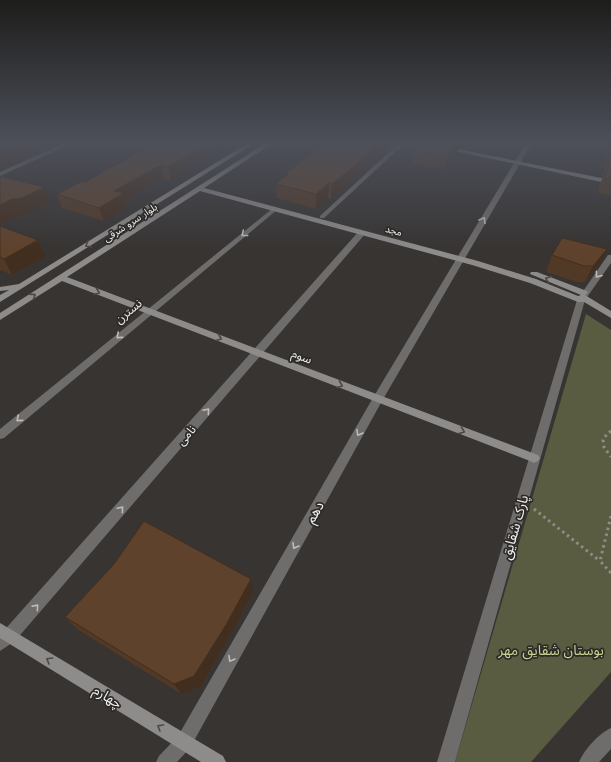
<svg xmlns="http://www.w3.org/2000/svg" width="611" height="762" font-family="Inter,'Noto Sans Arabic',sans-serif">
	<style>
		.green { fill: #595c40 }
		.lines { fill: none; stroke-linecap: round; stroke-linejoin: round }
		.path { stroke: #8f8c8b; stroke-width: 3; stroke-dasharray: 2.5 3.5; stroke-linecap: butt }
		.street { fill: #6e6d6c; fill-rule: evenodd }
		.secondary { fill: #8d8c8a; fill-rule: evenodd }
		.wall { fill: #523926 }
		.shaded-wall { fill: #422e1f }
		.building { fill: #5f422c; stroke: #422e1f }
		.oneway { stroke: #bdbcbb }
		.oneway2 { stroke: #4a4745 }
		.labels { text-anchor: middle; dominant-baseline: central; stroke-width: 3.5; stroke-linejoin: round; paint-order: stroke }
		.far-street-label { font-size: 10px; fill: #f2f0ef; stroke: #2d2a28 }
		.street-label { font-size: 12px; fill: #f2f0ef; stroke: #2d2a28 }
		.near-street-label { font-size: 14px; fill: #f2f0ef; stroke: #2d2a28 }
		.near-park-label { font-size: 14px; fill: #cad193; stroke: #2d2a28 }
	</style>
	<rect width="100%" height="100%" fill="#373432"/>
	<path class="green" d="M586,314L611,330V672L531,762H455Z"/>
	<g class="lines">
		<g class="path">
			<path d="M611,431L607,434L603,440L604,447L611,457"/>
			<path d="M534,509L600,561"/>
			<path d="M611,516L600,561L611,573"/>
		</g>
		<g class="street">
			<path d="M65,143H73L0,176V172Z"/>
			<path d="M399,143H405L324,218H320V216Z"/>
			<path d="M526,143H532L382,401L190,748L177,762H156L159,756L178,736L374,396Z"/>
			<path d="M273,208L278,209L4,438L0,439V429Z"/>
			<path d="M359,231L366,233L15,641L0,651V635Z"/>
			<path d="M608,255H611V263L585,300L455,762H437L577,300Z"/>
			<path d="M611,728V749L599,762H579C584,750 599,733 611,728Z"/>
		</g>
		<g class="secondary">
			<path d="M248,143H255L0,302V295L9,290L0,291V287L19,284Z"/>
			<path d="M266,143H273L204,188L478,261L536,279L578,296L581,295L530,274L531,272H537L587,291L588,293L585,295L611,311V318L584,302H578L530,283L472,265L200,191L67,277L538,455L540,458L538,461L534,463L530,461L62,281L0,320V313Z"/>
			<path d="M416,143H428L611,180V184Z"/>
			<path d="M0,623L223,756L226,762H201L0,638Z"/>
		</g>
	</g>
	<g class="wall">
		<path d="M155,143H233L171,180L164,178L125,200L127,207L104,221L62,208L57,194L85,182Z"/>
		<path d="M326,143H395L373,161V162L355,179L331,199L328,198L316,209L277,198L276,184L287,175V172Z"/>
		<path d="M611,146V196L598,193L600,183L603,177H602L607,155Z"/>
		<path d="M413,149L457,155L444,170L411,163Z"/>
		<path d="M0,226L45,256L12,275L0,270Z"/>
		<path d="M607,249L599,265L585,282H577L546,272L552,255Z"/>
		<path d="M253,592L229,637L200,687L181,694L77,629L65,617Z"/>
	</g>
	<g class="shaded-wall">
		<path d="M22,143H59L0,169V152Z"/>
		<path d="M211,143H233L171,180L168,167Z"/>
		<path d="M379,143H395L373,161V162L355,179L331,199L332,184Z"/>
		<path d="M458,143H459L457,155L444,170L447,156Z"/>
		<path d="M161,165L164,178L125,200L127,207L104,221L99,208L114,191Z"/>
		<path d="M329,183L328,198L316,209V194Z"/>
		<path d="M45,187L50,202L28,213L19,215L0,224V205L12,199Z"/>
		<path d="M38,240L45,256L12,275L4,259Z"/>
		<path d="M607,249L599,265L585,282L593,266Z"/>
		<path d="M251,579L253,592L229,637L200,687L181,694L174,684Z"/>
	</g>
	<g class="building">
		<path d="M0,143H22L0,152Z"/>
		<path d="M155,143H211L168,167L161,165L114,191L124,193L99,208L57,194L82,181L85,182Z"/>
		<path d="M326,143H379L373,148H374L356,165L332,184L329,183L316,194L276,184L288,174L287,172Z"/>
		<path d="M420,143H458L447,156L413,149Z"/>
		<path d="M611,150V163L608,162Z"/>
		<path d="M607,169L611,170V179L605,178Z"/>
		<path d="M2,177L45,187L22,198L12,199L0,205V178Z"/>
		<path d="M0,226L38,240L4,259L0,257Z"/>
		<path d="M562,238L607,249L593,266H584L552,255Z"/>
		<path d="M144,521L251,579L226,625L194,676L174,684L65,617L114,564Z"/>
	</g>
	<defs><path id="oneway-chevron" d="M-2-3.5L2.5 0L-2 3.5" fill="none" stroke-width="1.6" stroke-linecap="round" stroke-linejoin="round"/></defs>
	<g class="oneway">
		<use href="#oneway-chevron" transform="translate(483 220) rotate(-59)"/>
		<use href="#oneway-chevron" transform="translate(244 234) rotate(141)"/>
		<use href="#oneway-chevron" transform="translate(598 275) rotate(127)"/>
		<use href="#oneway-chevron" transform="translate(119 336) rotate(140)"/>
		<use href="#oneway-chevron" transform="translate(207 411) rotate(-49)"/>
		<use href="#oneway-chevron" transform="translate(19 419) rotate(140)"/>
		<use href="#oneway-chevron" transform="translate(359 433) rotate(120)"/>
		<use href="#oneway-chevron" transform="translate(121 509) rotate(-49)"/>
		<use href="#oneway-chevron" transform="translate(295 546) rotate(120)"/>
		<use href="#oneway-chevron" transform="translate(36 607) rotate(-49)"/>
		<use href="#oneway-chevron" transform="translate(231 659) rotate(120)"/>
	</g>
	<g class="oneway2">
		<use href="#oneway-chevron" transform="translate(88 245) rotate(148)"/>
		<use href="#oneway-chevron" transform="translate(548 279) rotate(-160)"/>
		<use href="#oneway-chevron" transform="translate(97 292) rotate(21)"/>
		<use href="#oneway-chevron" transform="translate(33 296) rotate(-33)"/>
		<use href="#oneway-chevron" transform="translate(219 338) rotate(21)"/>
		<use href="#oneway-chevron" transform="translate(340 385) rotate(21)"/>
		<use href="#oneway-chevron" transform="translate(462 431) rotate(21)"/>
		<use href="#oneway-chevron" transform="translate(49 660) rotate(-149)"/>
		<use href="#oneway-chevron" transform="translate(160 727) rotate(-149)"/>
	</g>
	<linearGradient id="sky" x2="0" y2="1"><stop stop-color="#1e1d1c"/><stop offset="0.57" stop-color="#4d505a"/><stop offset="1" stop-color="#4d505a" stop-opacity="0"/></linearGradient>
	<rect width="611" height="250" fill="url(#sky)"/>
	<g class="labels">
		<g class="far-street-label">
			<text transform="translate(130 222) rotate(-33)">بلوار سرو شرقی</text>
			<text transform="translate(394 230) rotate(15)">مجد</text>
		</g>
		<g class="street-label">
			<text transform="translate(128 311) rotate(-40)">نسترن</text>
			<text transform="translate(302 356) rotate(21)">سوم</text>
			<text transform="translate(186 435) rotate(-49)">نامی</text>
		</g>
		<g class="near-street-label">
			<text transform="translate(314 512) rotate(-60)">دهم</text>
			<text transform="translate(514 527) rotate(-74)">پارک شقایق</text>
			<text transform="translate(108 696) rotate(31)">چهارم</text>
		</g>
		<g class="near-park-label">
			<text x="551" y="649">بوستان شقایق مهر</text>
		</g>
	</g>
</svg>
